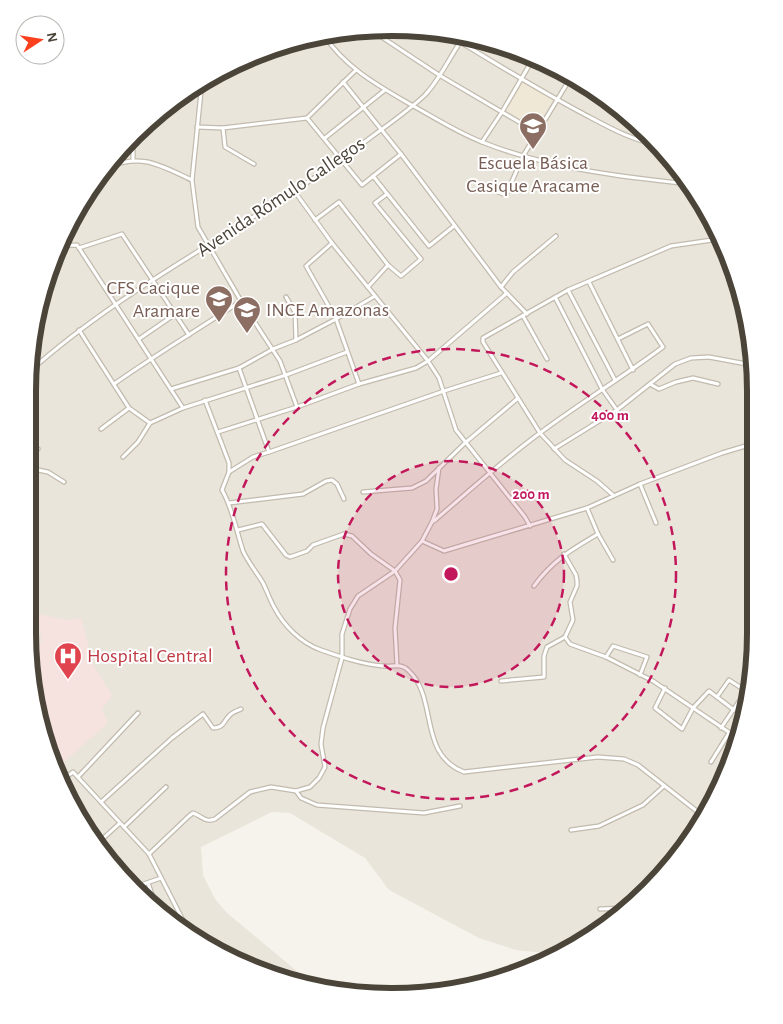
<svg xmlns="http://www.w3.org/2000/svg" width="783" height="1024" font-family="'Alegreya Sans',sans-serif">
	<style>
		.residential { fill: #eae5da }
		.education { fill: #efe8d6 }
		.medical { fill: #f6e3e0 }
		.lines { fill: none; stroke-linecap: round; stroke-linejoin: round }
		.minor-casing { stroke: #c2bbae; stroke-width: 5.5 }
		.minor { stroke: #fff; stroke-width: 3 }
		.ring { fill: none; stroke: #c2185b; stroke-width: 2.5; stroke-dasharray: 9 6 }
		.labels { text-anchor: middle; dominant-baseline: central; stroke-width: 4; stroke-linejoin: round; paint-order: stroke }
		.education-label { font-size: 20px; fill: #785e54; stroke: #fff }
		.street-label { font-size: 20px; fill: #4b4439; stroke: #fff }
		.health-label { font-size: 20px; fill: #be3a42; stroke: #fff; text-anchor: start }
		.rim { fill: none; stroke: #4b4439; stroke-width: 6 }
		.centre { fill: #c2185b; stroke: #fff; stroke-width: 2.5 }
		.ring-label { font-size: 15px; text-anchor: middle; font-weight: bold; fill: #c2185b; stroke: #fff; stroke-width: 4; stroke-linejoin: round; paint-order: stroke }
	</style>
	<rect width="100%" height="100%" fill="#f6f3ec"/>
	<path class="residential" d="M392,28L463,35L531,55L594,89L649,134L694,190L736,274L752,344V680L736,750L694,834L649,890L593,935L556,952L545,953L516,950L479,938L389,890L365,858L290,813L272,812L201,847L203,875L215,899L227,913L316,987L298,984L210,948L134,890L76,815L40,727L28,633V368L40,297L65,230L103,170L190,89L252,55L321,34Z"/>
	<path class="education" d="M523,81L553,99L536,128L506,110Z"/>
	<path class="medical" d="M37,614L68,620L81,618L93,664L112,696L102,709L108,723L57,768L40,727L29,644L42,642Z"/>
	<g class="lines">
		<g class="minor-casing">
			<g id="minor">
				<path d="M371,30L439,75L536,132"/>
				<path d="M323,34C344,66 375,84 408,103C432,116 456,132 482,142C547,168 620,177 690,184"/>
				<path d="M460,42C500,66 539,90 580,112C605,125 630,140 658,145"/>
				<path d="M202,82L192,180L198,227L241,301L280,361L297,407"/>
				<path d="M343,82L401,154L501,287L527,314"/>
				<path d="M307,118L362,185L401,154"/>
				<path d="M197,127L223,128L307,118L356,70"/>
				<path d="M223,128L225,147L254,164"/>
				<path d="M325,138L385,90"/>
				<path d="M482,142L502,112L534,57"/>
				<path d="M133,160V142"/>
				<path d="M106,167C144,154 157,164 192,180"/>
				<path d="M373,176L429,246L454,226"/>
				<path d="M482,186L506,195L523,156L571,77"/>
				<path d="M295,192L332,243L428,361L439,378L456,430L525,517L530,526"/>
				<path d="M387,194L375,203L421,259L401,276L388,265"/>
				<path d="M315,220L339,202L388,265L368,287"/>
				<path d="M332,243L306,266L336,319L359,384"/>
				<path d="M59,246L77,245L183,408"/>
				<path d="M79,248L122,234L189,335"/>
				<path d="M589,282L633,370"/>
				<path d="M501,287L513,272L556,236"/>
				<path d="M568,290L615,380"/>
				<path d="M286,297L295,312L296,340"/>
				<path d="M555,297L602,389L617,410"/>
				<path d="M523,316L547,359"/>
				<path d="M79,330L129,408L150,423"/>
				<path d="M139,339L174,315"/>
				<path d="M239,368L269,452"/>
				<path d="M28,373C129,282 254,225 362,144C383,128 406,113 425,95C441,78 451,54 465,35"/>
				<path d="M114,384C155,355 199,329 241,301"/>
				<path d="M650,384L659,389L676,382L693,378L718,384"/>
				<path d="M171,389L239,368L273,349L296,340L336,319L375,296"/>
				<path d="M205,400L229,463V472L222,490C233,509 236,530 243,551C248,562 257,573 263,583C267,591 270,600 274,607C284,626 301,643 321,650C341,657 361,664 383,666C392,667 401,663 408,670C439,698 417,754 464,772L598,757L624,759L638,765L703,816"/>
				<path d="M101,429L129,408"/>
				<path d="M218,432L297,407L359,384L416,368L428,361L507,293"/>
				<path d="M28,447L38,449"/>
				<path d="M554,449L617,410L675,364L691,358L709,357L752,365"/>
				<path d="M123,457L138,442L150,423L183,408L286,375L347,352"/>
				<path d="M28,468L48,472L64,482"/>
				<path d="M229,472L253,457L269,452L444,391L501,373"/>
				<path d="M640,484L656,523"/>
				<path d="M363,492L412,488L426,481L465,443L517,399"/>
				<path d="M613,495L597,481L565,460L540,433L483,342V338L568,290L671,246L719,239"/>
				<path d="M229,503L303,494L326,481L332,480L337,484L344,499"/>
				<path d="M587,508L598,534L613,560"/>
				<path d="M434,521C469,491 503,460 540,433C580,403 623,377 663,347L648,324L618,339"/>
				<path d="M238,530L262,524L286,555L290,557L307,551L313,545L344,534L352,536L371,554L395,571L400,580L395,628L397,665"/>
				<path d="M422,541L444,551L587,508L640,484L722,453L752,444"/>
				<path d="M564,554L576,575L577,581V586L570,602L573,620L565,637L570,644L606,657L653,681L739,739"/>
				<path d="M534,586C553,560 571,550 598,534"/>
				<path d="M606,657L613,646L647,657L640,675"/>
				<path d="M501,681L544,677V656L547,647L565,637"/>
				<path d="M665,688L655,708L682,729L693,708L709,691L717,697L729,680L746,691L721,728"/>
				<path d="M717,697L734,710"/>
				<path d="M711,762L729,733"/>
				<path d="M78,777L138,713"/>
				<path d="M62,780L73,772L149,854L189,932"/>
				<path d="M296,791L301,798L317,805L424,813L460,806"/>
				<path d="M101,802L172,738L203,714L213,728C224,728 223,722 229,716C232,712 237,711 241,709"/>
				<path d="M124,827L166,787"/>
				<path d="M571,830L599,826L643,805L664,786"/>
				<path d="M98,843L120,823"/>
				<path d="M149,854L189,816L193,813C202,816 205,823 215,819L250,792L271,787L296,791L310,787L319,778L325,767L321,744L323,728L342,658V634L350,609L358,596L395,571L422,541L432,522L437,509L436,489L439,468"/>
				<path d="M148,883L156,906"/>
				<path d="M132,888L161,878"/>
				<path d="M600,909L627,908"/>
			</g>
		</g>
		<use href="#minor" class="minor"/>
	</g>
	<circle cx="451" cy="574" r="113" fill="#c2185b" fill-opacity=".12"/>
	<g class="ring">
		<circle cx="451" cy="574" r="113"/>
		<circle cx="451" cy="574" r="225"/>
	</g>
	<defs>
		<g id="school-pin" transform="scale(1.4375)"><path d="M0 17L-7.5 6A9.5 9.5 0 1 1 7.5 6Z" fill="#8d6e63" stroke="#fff"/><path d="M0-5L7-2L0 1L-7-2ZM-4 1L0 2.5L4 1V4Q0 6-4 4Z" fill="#fff"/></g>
		<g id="university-pin" transform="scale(1.4375)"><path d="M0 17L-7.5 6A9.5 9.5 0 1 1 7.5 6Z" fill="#8d6e63" stroke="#fff"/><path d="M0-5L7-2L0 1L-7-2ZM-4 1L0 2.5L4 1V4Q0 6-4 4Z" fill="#fff"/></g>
		<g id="hospital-pin" transform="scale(1.4375)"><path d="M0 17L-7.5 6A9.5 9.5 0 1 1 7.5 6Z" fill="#e0444e" stroke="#fff"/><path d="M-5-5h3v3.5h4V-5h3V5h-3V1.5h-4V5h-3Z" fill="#fff"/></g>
	</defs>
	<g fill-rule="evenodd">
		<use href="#school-pin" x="533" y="126"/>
		<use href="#university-pin" x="219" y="299"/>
		<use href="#university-pin" x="247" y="310"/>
		<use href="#hospital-pin" x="68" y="656"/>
	</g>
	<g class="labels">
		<g class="education-label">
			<text x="533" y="163">Escuela Básica<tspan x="533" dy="23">Casique Aracame</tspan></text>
			<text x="200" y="288" text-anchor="end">CFS Cacique<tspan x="200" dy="23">Aramare</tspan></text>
			<text x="266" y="310" text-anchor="start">INCE Amazonas</text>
		</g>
		<g class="street-label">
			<text transform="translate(281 197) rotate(-34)">Avenida Rómulo Gallegos</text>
		</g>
		<g class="health-label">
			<text x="87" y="656">Hospital Central</text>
		</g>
	</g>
	<path d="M0 0H783V1024H0ZM391 36H392A355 355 0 0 1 747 391V633A355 355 0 0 1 392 988H391A355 355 0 0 1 36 633V391A355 355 0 0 1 391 36Z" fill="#fff" fill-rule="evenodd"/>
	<path class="rim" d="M391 36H392A355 355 0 0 1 747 391V633A355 355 0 0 1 392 988H391A355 355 0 0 1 36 633V391A355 355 0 0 1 391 36Z"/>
	<circle cx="451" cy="574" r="8" class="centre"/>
	<g class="ring-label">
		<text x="610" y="420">400 m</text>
		<text x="531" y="499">200 m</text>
	</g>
	<g transform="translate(40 40) rotate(78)"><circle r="24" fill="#ffffff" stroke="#b7b4b0"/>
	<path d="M0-4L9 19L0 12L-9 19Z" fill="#fc3f1d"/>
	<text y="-8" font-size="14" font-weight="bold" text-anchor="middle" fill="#4b4439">N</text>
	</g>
</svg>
